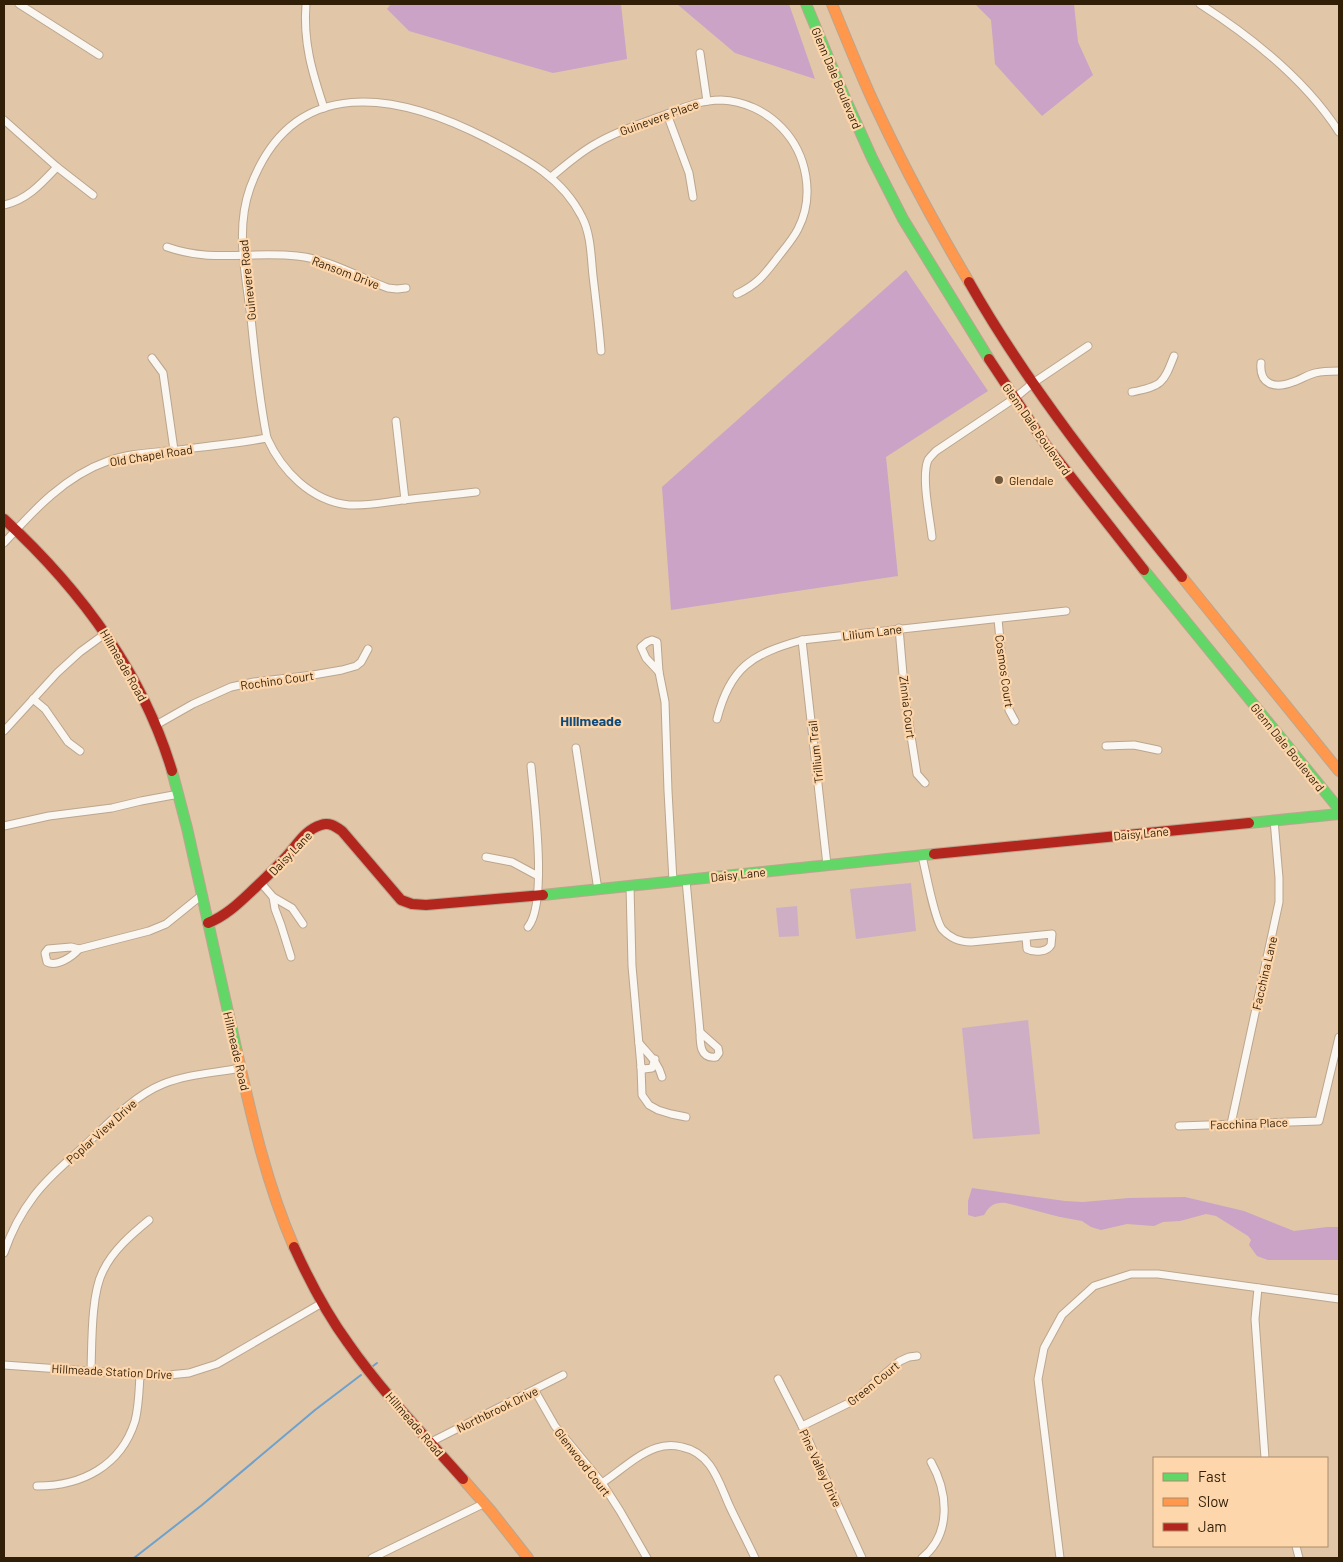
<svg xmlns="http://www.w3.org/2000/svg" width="1343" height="1562" font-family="Barlow,sans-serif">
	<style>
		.green { fill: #ceaec5 }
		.forest { fill: #caa3c7 }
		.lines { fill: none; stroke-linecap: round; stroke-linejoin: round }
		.stream { stroke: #6ea1cc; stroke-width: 2 }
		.street-casing { stroke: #bba68e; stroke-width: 9 }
		.fast-casing { stroke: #bba68e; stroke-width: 12 }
		.slow-casing { stroke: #bba68e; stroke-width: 12 }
		.jam-casing { stroke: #bba68e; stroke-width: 12 }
		.street { stroke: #faf6f2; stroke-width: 7 }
		.fast { stroke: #63d668; stroke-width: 10 }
		.slow { stroke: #ff974d; stroke-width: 10 }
		.jam { stroke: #b3261e; stroke-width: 10 }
		.poi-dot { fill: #6e593f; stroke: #fed6ab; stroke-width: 2 }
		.labels { text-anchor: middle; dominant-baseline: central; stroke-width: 4.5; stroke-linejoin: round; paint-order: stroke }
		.street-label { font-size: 12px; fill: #301e07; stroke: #fed6ab }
		.poi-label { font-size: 12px; fill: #301e07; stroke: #fed6ab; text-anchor: start }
		.neighbourhood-label { font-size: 14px; font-weight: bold; fill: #0e4a7a; stroke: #fed6ab }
	</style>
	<rect width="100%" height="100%" fill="#e1c6a8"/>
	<g class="green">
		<path d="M911,883L916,931L856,939L850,889Z"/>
		<path d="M797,906L799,936L779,937L776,908Z"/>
		<path d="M1028,1020L1040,1134L973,1139L962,1028Z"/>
	</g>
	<g class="forest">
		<path d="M391,4H621L627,59L553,73L409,31L387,9Z"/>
		<path d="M677,4H789L815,79L735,53Z"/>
		<path d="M975,4H1074L1078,42L1093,75L1042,116L995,64L991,20Z"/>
		<path d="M906,270L988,391L886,457L898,576L671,610L662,487Z"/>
		<path d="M972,1188L1065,1201L1083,1202L1129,1198L1185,1197L1244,1211L1294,1231L1327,1227H1339V1260H1268L1257,1256L1249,1245L1251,1240L1248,1236L1216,1216L1206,1214L1180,1221L1163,1222L1154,1226L1127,1224L1101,1230L1091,1227L1082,1221L1060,1217L1006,1203C995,1202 990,1205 984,1215L975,1217L968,1215V1201Z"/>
	</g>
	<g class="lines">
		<g class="stream">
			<path d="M373,1366L377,1363"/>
			<path d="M134,1558L202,1505L315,1410L361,1375"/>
		</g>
		<g class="street-casing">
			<g id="street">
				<path d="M19,4L99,55"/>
				<path d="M306,4C303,42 312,72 324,108"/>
				<path d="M1200,4C1253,38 1305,79 1339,132"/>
				<path d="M700,53L707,101"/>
				<path d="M667,114L689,173L693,197"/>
				<path d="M4,120L57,167L93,195"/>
				<path d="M551,177C566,165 580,152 597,143C619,130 643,123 667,114C685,107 701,100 721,100C744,101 766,111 782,128C807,154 815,196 798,229C793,239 785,248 778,257C764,275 758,284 737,294"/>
				<path d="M4,205C27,200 41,184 57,167"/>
				<path d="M167,247C212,263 251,251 297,256C329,259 358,277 388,288L397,289L406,288"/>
				<path d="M152,358L163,373L174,450"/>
				<path d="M1261,363C1259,385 1275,389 1293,382C1300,380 1307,375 1315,373C1323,371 1331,371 1339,371"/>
				<path d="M1132,392C1162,386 1163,384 1174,356"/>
				<path d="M396,421L405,500"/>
				<path d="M476,492C452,495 427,497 403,500C386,502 367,506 349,505C311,501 282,471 267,438C259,398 255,358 251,318C246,275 235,230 250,188C293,71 399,93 488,139C526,159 562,177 582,217C591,234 591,257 593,276C596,301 599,326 601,351"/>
				<path d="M932,537C930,518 921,477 928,460C930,457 933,454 936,451L1015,398L1033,383L1088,346"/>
				<path d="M4,543C34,510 65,476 108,461C127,454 148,453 168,451C201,447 234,444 267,438"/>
				<path d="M998,619L1002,661L1009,710L1015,721"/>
				<path d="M899,628L905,698L917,774L925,783"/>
				<path d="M652,640L657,642L659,672L646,658L641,647L647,642Z"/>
				<path d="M802,640L827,865"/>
				<path d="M659,672L665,702L668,791L673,881"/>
				<path d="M33,699L45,709L68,742L80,751"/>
				<path d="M717,719C730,667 752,654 802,640L1066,611"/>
				<path d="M156,725L193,704L231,687L254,682L313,675L342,670L356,666L361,662L368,649"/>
				<path d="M4,731L57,673L80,652L106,633"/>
				<path d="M1106,746L1134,745L1158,750"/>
				<path d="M576,748L598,890"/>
				<path d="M4,826L49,816L112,808L141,801L179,794"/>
				<path d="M922,856C926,872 934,918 942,929C950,938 960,942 971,942L1052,934L1051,945C1047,952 1035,953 1027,949L1026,937"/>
				<path d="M486,857L512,862L538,876"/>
				<path d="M686,880L700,1032"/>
				<path d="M261,883L273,897L275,909L281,925L291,957"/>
				<path d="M630,886L632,966L641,1067L642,1095L649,1105L658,1110L671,1114L686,1117"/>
				<path d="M273,897L292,908L303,924"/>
				<path d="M528,927C548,903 534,799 531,766"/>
				<path d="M71,947L79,949C72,957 57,967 47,962L45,953L48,949Z"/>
				<path d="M79,949L149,931L166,924L202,895"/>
				<path d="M700,1032L718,1048L719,1053L716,1057C700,1059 700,1044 700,1032Z"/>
				<path d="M639,1043C649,1055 658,1062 662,1077"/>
				<path d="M641,1067L644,1069L652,1068L655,1059"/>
				<path d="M1231,1124L1279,902V878L1274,820"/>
				<path d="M1179,1126L1319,1121L1339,1037"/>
				<path d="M4,1253C11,1232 21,1213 34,1196C48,1177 66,1163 83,1147C106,1126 133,1096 163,1084C187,1074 215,1073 241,1068"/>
				<path d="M1258,1288L1255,1319L1265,1458"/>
				<path d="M4,1365L158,1376L189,1373L217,1364L322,1303"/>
				<path d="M91,1370C92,1343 91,1294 103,1271C113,1250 132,1234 149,1220"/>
				<path d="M778,1379L802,1426L862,1558"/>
				<path d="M535,1391L555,1426L602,1483L620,1511L647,1558"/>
				<path d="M802,1426L853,1401L900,1361L909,1357L917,1356"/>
				<path d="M431,1442L563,1375"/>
				<path d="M602,1483C619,1472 636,1455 656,1448C665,1445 674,1445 682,1447C712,1453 719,1483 730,1507C738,1524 747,1541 755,1558"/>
				<path d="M37,1486C82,1486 121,1466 135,1421C139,1406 139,1390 140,1375"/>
				<path d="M1296,1546L1299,1558"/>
				<path d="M372,1558L485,1503"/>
				<path d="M922,1558C952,1534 948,1492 931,1462"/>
				<path d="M1060,1558L1038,1379L1044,1348L1062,1315L1094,1286L1131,1274H1158L1339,1299"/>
			</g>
		</g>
		<g class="fast-casing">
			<g id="fast">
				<path d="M806,4L845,98L872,158L903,219L989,359"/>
				<path d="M1144,570L1339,809"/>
				<path d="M172,771L187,828L237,1052"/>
				<path d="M1249,823L1339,814"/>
				<path d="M543,895L934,854"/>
			</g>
		</g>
		<g class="slow-casing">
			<g id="slow">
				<path d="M832,4C845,36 858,68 872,99C901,162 934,223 969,282"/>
				<path d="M1182,577L1339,771"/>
				<path d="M237,1052C252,1119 267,1185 294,1247"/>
				<path d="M463,1479L491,1511L528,1558"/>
			</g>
		</g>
		<g class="jam-casing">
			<g id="jam">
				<path d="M969,282C1029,388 1106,483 1182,577"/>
				<path d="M989,359L1046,445L1144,570"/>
				<path d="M4,519C80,589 142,671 172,771"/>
				<path d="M934,854L1249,823"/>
				<path d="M208,923C228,915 242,900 257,886C266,877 276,868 284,859C296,847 304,830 321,825C329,822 335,826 342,831L401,900L412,904L426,905L543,895"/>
				<path d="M294,1247C309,1280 326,1313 348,1343C382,1392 424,1435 463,1479"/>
			</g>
		</g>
		<use href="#street" class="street"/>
		<use href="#fast" class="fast"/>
		<use href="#slow" class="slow"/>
		<use href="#jam" class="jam"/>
	</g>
	<circle class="poi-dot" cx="999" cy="480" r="5"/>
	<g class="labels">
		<g class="street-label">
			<text transform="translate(837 78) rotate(67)">Glenn Dale Boulevard</text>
			<text transform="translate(659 117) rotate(-20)">Guinevere Place</text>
			<text transform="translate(346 272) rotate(21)">Ransom Drive</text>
			<text transform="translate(247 280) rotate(-96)">Guinevere Road</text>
			<text transform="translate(1037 429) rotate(55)">Glenn Dale Boulevard</text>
			<text transform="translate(151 455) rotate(-9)">Old Chapel Road</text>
			<text transform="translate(872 632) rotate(-7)">Lilium Lane</text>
			<text transform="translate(124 665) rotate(60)">Hillmeade Road</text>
			<text transform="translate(1005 671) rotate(82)">Cosmos Court</text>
			<text transform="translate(277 680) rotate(-8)">Rochino Court</text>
			<text transform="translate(908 707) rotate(83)">Zinnia Court</text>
			<text transform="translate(1288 747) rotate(51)">Glenn Dale Boulevard</text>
			<text transform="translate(815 752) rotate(-96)">Trillium Trail</text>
			<text transform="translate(1141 833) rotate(-5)">Daisy Lane</text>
			<text transform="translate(290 853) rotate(-46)">Daisy Lane</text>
			<text transform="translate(738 874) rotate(-6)">Daisy Lane</text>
			<text transform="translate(1264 973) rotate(-77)">Facchina Lane</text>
			<text transform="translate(237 1051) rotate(77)">Hillmeade Road</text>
			<text transform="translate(1249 1123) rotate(-2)">Facchina Place</text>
			<text transform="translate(101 1131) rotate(-42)">Poplar View Drive</text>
			<text transform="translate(112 1371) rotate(3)">Hillmeade Station Drive</text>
			<text transform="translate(873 1383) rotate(-39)">Green Court</text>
			<text transform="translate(497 1409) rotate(-26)">Northbrook Drive</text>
			<text transform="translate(415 1424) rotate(49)">Hillmeade Road</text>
			<text transform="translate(583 1462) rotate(52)">Glenwood Court</text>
			<text transform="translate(821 1468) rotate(65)">Pine Valley Drive</text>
		</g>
		<g class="poi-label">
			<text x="1009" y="480">Glendale</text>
		</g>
		<g class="neighbourhood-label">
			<text x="591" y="720">Hillmeade</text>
		</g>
	</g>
	<rect width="1343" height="1562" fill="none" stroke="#301e07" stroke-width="10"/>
	<rect x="1153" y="1457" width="175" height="90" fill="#fed6ab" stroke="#ac8c69"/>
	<rect x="1163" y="1473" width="25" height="8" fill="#63d668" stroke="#ac8c69"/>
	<text x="1198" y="1482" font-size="15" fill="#301e07">Fast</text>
	<rect x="1163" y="1498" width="25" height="8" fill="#ff974d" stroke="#ac8c69"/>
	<text x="1198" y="1507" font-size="15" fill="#301e07">Slow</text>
	<rect x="1163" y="1523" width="25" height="8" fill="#b3261e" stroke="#ac8c69"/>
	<text x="1198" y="1532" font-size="15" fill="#301e07">Jam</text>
</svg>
